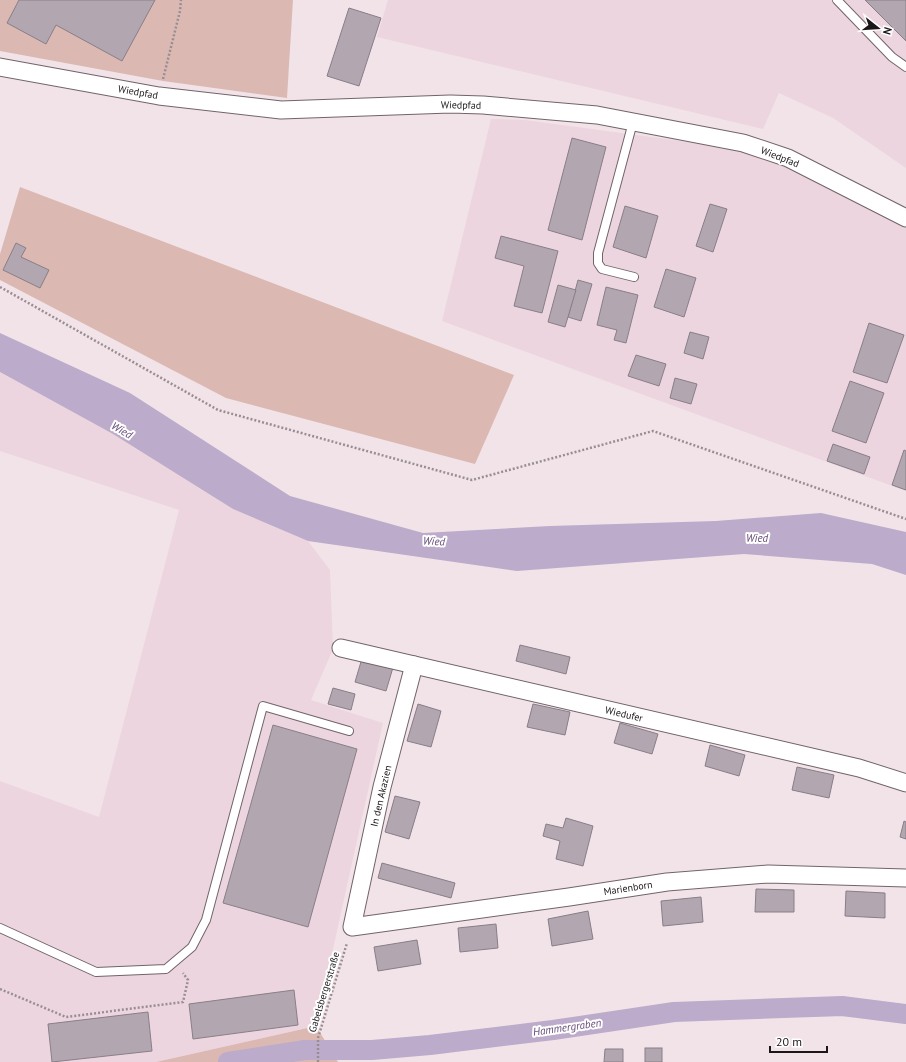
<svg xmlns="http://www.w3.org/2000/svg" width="906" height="1062" font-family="'PT Sans',sans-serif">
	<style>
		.built { fill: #ecd5df }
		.green { fill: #dbb9b2 }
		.water { fill: #bcabca }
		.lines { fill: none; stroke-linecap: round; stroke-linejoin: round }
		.canal { stroke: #bcabca; stroke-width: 20 }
		.building { fill: #b2a7b0; stroke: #897e87 }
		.service-casing { stroke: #716469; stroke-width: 10 }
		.minor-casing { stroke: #716469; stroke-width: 19 }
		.path { stroke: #988e92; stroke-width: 2.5; stroke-dasharray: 2 2; stroke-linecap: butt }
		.service { stroke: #fff; stroke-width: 8 }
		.minor { stroke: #fff; stroke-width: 17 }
		.labels { text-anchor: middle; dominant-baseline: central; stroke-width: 4; stroke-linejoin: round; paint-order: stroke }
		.street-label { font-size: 10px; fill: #1b1618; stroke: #fff }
		.water-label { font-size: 11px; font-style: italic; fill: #654b78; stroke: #fff }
	</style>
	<rect width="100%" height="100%" fill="#f2e3e9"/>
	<g class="built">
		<path d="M388,0H906V168L833,118L779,93L763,129L377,37Z"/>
		<path d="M491,119L525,120L748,150L906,224V491L442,321Z"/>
		<path d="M0,372L113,434L233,509L308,541L330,570L333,649L311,700L383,723L316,1026L156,1062H0V781L99,817L179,510L0,451Z"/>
	</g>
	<g class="green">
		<path d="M0,0H293L287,98L163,81L0,51Z"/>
		<path d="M20,187L514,375L475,464L226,398L0,280V254Z"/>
		<path d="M316,1026L338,1062H156Z"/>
	</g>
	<path class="water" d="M0,333L130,393L290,496L423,533L550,526L716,521L821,513L906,532V575L872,564L744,554L517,571L308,541L233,509L113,434L0,372Z"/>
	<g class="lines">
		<path class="canal" d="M228,1062L305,1050H372L430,1045L553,1030L674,1012L842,1006L906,1014"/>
	</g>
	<g class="building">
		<path d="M19,0H155L122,61L56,25L46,44L7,23Z"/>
		<path d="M865,0H906V41Z"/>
		<path d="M349,8L381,18L359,86L327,76Z"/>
		<path d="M572,138L606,147L582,240L548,230Z"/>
		<path d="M710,204L727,209L713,252L696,246Z"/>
		<path d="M625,206L658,216L646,258L613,247Z"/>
		<path d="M501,236L558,251L542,313L514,306L524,266L495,258Z"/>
		<path d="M16,243L26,248L21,257L49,270L40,288L3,270Z"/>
		<path d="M666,269L696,278L684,317L654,307Z"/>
		<path d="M578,280L592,284L581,321L568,317Z"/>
		<path d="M558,285L576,290L565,327L548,322Z"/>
		<path d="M606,287L638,295L626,343L614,340L617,330L597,325Z"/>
		<path d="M869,323L904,335L887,383L853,372Z"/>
		<path d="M690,332L709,337L703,359L684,353Z"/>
		<path d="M636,355L666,364L659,386L628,376Z"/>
		<path d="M675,378L697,384L691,404L670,398Z"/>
		<path d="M850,381L884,393L866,443L832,431Z"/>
		<path d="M833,444L870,457L864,474L827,461Z"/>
		<path d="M904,450L906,451V490L892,485Z"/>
		<path d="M520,645L570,657L566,674L516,661Z"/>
		<path d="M363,655L394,664L386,691L355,682Z"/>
		<path d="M333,688L355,694L351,710L328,704Z"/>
		<path d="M418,704L441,711L431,747L407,741Z"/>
		<path d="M533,704L570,712L565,735L527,727Z"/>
		<path d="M620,723L658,734L652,754L614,743Z"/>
		<path d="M273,725L357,749L308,927L223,903Z"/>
		<path d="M710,745L745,755L739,776L705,766Z"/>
		<path d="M797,767L834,775L829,798L792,790Z"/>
		<path d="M395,796L420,802L409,839L385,832Z"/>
		<path d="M566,818L593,826L583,866L556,859L560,841L543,836L546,824L563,828Z"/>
		<path d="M904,821L906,822V839L900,837Z"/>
		<path d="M382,863L455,883L451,898L378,878Z"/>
		<path d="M756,889L794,890V912H755Z"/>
		<path d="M846,891L885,893V918L845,916Z"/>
		<path d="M701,897L703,922L663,926L661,901Z"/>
		<path d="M588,911L593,939L552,946L548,919Z"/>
		<path d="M496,924L498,948L460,952L458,928Z"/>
		<path d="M417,940L421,964L378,971L374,947Z"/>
		<path d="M294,990L298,1025L193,1039L189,1004Z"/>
		<path d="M148,1012L152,1051L52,1062L48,1024Z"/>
		<rect x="645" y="1048" width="17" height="14"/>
		<path d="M605,1049H623V1062H604Z"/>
	</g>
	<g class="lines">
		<g class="service-casing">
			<g id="service">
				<path d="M837,0L892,57L906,67"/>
				<path d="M633,122L598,253V263L602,269L634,277"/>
				<path d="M0,928L96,972L166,969L192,947L206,920L263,706L349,731"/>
			</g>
		</g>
		<g class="minor-casing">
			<g id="minor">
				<path d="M0,67L159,96L281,110L450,104L483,105L597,115L743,143L788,158L906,218"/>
				<path d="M341,648L859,768L906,783"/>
				<path d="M414,665L382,787L352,927L569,897L667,882L768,874L906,878"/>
			</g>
		</g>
		<g class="path">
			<path d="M163,79L180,11L181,0"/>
			<path d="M0,287L218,410L472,480L653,431L906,519"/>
			<path d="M0,989L66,1017L183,1002L188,980L183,973"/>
			<path d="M318,1062V1038L347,943"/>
		</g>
		<use href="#service" class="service"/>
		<use href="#minor" class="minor"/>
	</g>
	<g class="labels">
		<g class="street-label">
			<text transform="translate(138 92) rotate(10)">Wiedpfad</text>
			<text transform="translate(461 105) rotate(1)">Wiedpfad</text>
			<text transform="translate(780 157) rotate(21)">Wiedpfad</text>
			<text transform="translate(624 714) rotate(13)">Wiedufer</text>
			<text transform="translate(381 796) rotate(-77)">In den Akazien</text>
			<text transform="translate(628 888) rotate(-9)">Marienborn</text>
			<text transform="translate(324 992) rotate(-73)">Gabelsbergerstraße</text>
		</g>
		<g class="water-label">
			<text transform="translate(122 430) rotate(30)">Wied</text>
			<text x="757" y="538">Wied</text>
			<text transform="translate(434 541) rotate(3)">Wied</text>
			<text transform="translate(567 1027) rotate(-8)">Hammergraben</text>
		</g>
	</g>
	<g transform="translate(878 28) rotate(107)" stroke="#ffffff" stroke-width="3" paint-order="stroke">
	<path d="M0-3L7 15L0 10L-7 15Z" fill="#1b1618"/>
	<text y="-6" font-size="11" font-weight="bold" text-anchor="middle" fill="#1b1618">N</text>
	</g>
	<path d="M770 1046v6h57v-6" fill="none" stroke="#1b1618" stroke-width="2"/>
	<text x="776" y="1046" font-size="12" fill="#1b1618" stroke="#ffffff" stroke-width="3" paint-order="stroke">20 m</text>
</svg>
